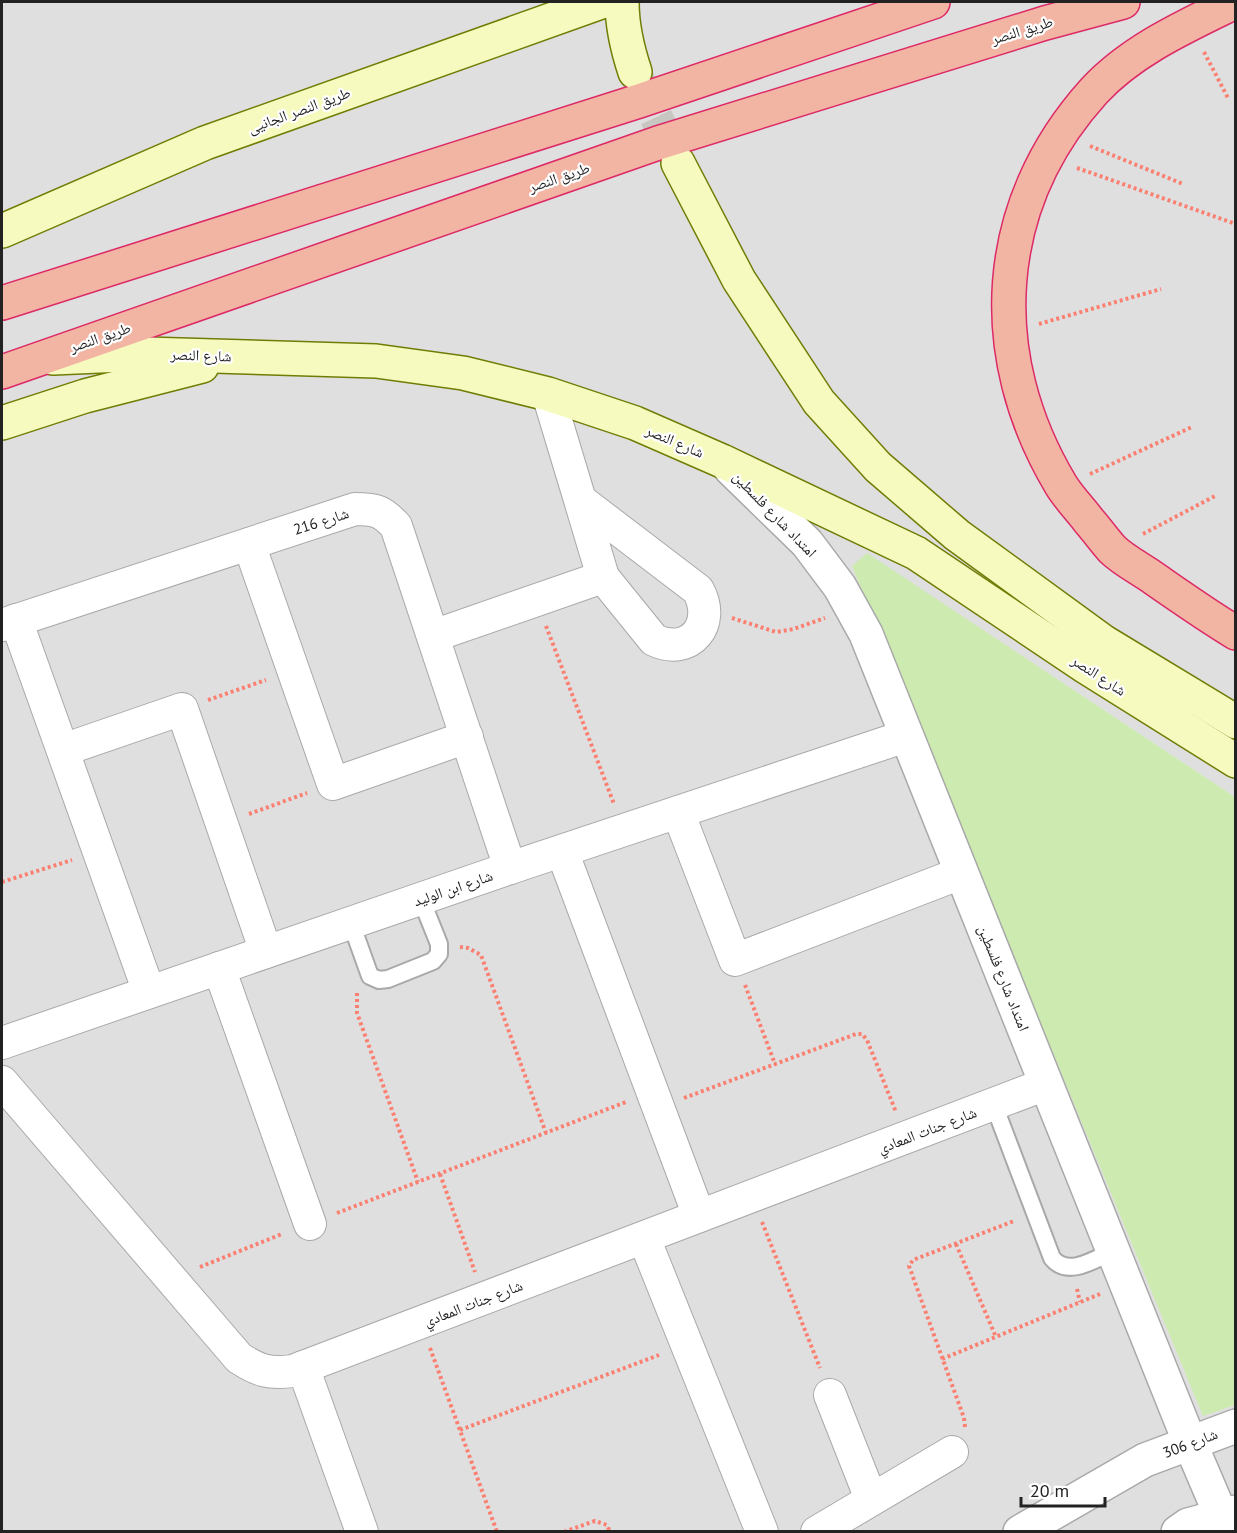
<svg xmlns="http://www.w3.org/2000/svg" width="1237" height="1533" font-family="'PT Sans','Noto Naskh Arabic',sans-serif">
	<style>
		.residential { fill: #e0dfdf }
		.grass { fill: #cdebb0 }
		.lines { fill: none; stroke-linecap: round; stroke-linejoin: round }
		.secondary-tunnel { stroke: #c8c6c1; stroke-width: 33; stroke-dasharray: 33 16; stroke-linecap: butt }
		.service-casing { stroke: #a9a9a9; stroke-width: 20 }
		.minor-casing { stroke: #a9a9a9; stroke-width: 34 }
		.tertiary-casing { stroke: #a9a9a9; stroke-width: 36 }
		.secondary-casing { stroke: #707d05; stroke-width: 36 }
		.trunk-casing { stroke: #dc2a67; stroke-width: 36 }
		.path { stroke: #fa8072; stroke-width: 4; stroke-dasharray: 3 3; stroke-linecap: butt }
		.service { stroke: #fff; stroke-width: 16 }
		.minor { stroke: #fff; stroke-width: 32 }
		.tertiary { stroke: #fff; stroke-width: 33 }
		.secondary { stroke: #f7fabf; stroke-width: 33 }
		.trunk { stroke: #f2b4a3; stroke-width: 33 }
		.labels { text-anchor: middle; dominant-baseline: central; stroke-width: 4.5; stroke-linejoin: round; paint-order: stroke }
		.street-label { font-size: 15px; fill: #222; stroke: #fff }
	</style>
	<rect width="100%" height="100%" fill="#f2efe9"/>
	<path class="residential" d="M2,2H1235V1531L2,1532Z"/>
	<path class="grass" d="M867,553L1235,797V1405L1203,1416L852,566Z"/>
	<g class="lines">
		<path class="secondary-tunnel" d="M635,73L678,163"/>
		<g class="service-casing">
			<g id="service">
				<path d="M351,923L370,976L379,980L388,979L433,961L439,954V944L421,899"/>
				<path d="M994,1105L1052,1258C1068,1278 1095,1259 1113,1251"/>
			</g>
		</g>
		<g class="minor-casing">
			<g id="minor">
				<path d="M548,394L580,500L698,590C717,624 690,657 654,640L603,577L580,500"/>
				<path d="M249,544L333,784L467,737"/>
				<path d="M16,620L149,992"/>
				<path d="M2,625L355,509C376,509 382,511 396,526L510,868"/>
				<path d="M433,636L603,577"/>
				<path d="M63,750L182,709L266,952"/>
				<path d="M678,812L735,960L961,873"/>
				<path d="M562,851L699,1216"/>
				<path d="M219,968L310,1224"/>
				<path d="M2,1043L510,868L906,736"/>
				<path d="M2,1082L239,1358C259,1371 269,1374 293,1371L1046,1084"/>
				<path d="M644,1238L762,1532"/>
				<path d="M303,1367L362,1532"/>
				<path d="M830,1395L871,1499"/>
				<path d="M817,1532L952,1452"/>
			</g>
		</g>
		<g class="tertiary-casing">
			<g id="tertiary">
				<path d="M730,468L807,543L840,587L866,634L1190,1443L1228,1532"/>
				<path d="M1020,1532L1145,1460L1236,1426"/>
				<path d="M1178,1532L1188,1525L1236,1512"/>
			</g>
		</g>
		<g class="secondary-casing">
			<g id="secondary">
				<path d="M622,2C622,27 627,48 635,72"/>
				<path d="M678,163L739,280L819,402L878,467L957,535L1104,642L1236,722"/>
				<path d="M2,231L205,143L601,2"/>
				<path d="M53,358L146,354L376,361L463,373L548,394L635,423L722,461L916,553L1086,667L1236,761"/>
				<path d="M2,423L85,396L202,366"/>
			</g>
		</g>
		<g class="trunk-casing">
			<g id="trunk">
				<path d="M1235,2C1186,26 1132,50 1094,91C991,205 983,355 1061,485C1069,498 1080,509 1089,521C1097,530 1104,540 1112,549C1122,559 1137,567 1149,575C1178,595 1206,615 1236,633"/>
				<path d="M2,303L639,101L933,2"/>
				<path d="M2,372L658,143L1045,23L1123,2"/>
			</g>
		</g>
		<g class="path">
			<path d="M1204,52L1228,98"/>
			<path d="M1090,146L1183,184"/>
			<path d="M1077,168L1236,224"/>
			<path d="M1039,324L1161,289"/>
			<path d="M1090,474L1192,427"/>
			<path d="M1143,534L1215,496"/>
			<path d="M732,618L776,632L794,629L825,618"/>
			<path d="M546,626L614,804"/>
			<path d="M208,700L266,680"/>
			<path d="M249,814L307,793"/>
			<path d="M2,882L72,860"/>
			<path d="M460,947L468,948L481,955L546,1133"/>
			<path d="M745,985L775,1064"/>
			<path d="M357,993V1013L418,1182"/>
			<path d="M684,1098L856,1034H862L867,1040L896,1112"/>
			<path d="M440,1174L475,1272"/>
			<path d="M337,1213L626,1102"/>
			<path d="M762,1222L820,1368"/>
			<path d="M956,1244L996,1337"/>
			<path d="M200,1267L282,1234"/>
			<path d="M1077,1289L1080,1302"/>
			<path d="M430,1348L497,1532"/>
			<path d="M942,1359L1100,1294"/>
			<path d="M965,1427L964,1418L909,1266L913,1260L1014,1221"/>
			<path d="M460,1430L659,1355"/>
			<path d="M564,1532L595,1521L607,1525L610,1532"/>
		</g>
		<use href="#service" class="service"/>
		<use href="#minor" class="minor"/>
		<use href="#tertiary" class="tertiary"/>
		<use href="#secondary" class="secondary"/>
		<use href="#trunk" class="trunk"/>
	</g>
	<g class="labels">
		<g class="street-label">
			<text transform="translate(1022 30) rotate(-17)">طريق النصر</text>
			<text transform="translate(299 110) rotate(-20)">طريق النصر الجانيى</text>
			<text transform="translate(559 177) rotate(-19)">طريق النصر</text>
			<text transform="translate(100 337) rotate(-19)">طريق النصر</text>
			<text transform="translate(201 355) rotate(2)">شارع النصر</text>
			<text transform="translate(675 441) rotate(23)">شارع النصر</text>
			<text transform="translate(775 514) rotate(46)">امتداد شارع فلسطين</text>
			<text transform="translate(321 521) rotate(-18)">شارع 216</text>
			<text transform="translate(1099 675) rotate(33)">شارع النصر</text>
			<text transform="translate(453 888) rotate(-19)">شارع ابن الوليد</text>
			<text transform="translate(1004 978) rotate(68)">امتداد شارع فلسطين</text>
			<text transform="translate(927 1130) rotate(-21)">شارع جنات المعادي</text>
			<text transform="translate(473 1303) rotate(-21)">شارع جنات المعادي</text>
			<text transform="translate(1190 1443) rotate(-21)">شارع 306</text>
		</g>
	</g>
	<rect width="1237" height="1533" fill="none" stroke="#222222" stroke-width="6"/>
	<path d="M1021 1497v9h84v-9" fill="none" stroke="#222222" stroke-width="3"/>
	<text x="1030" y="1497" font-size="18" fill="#222222" stroke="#ffffff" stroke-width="4.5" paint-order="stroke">20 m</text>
</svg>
